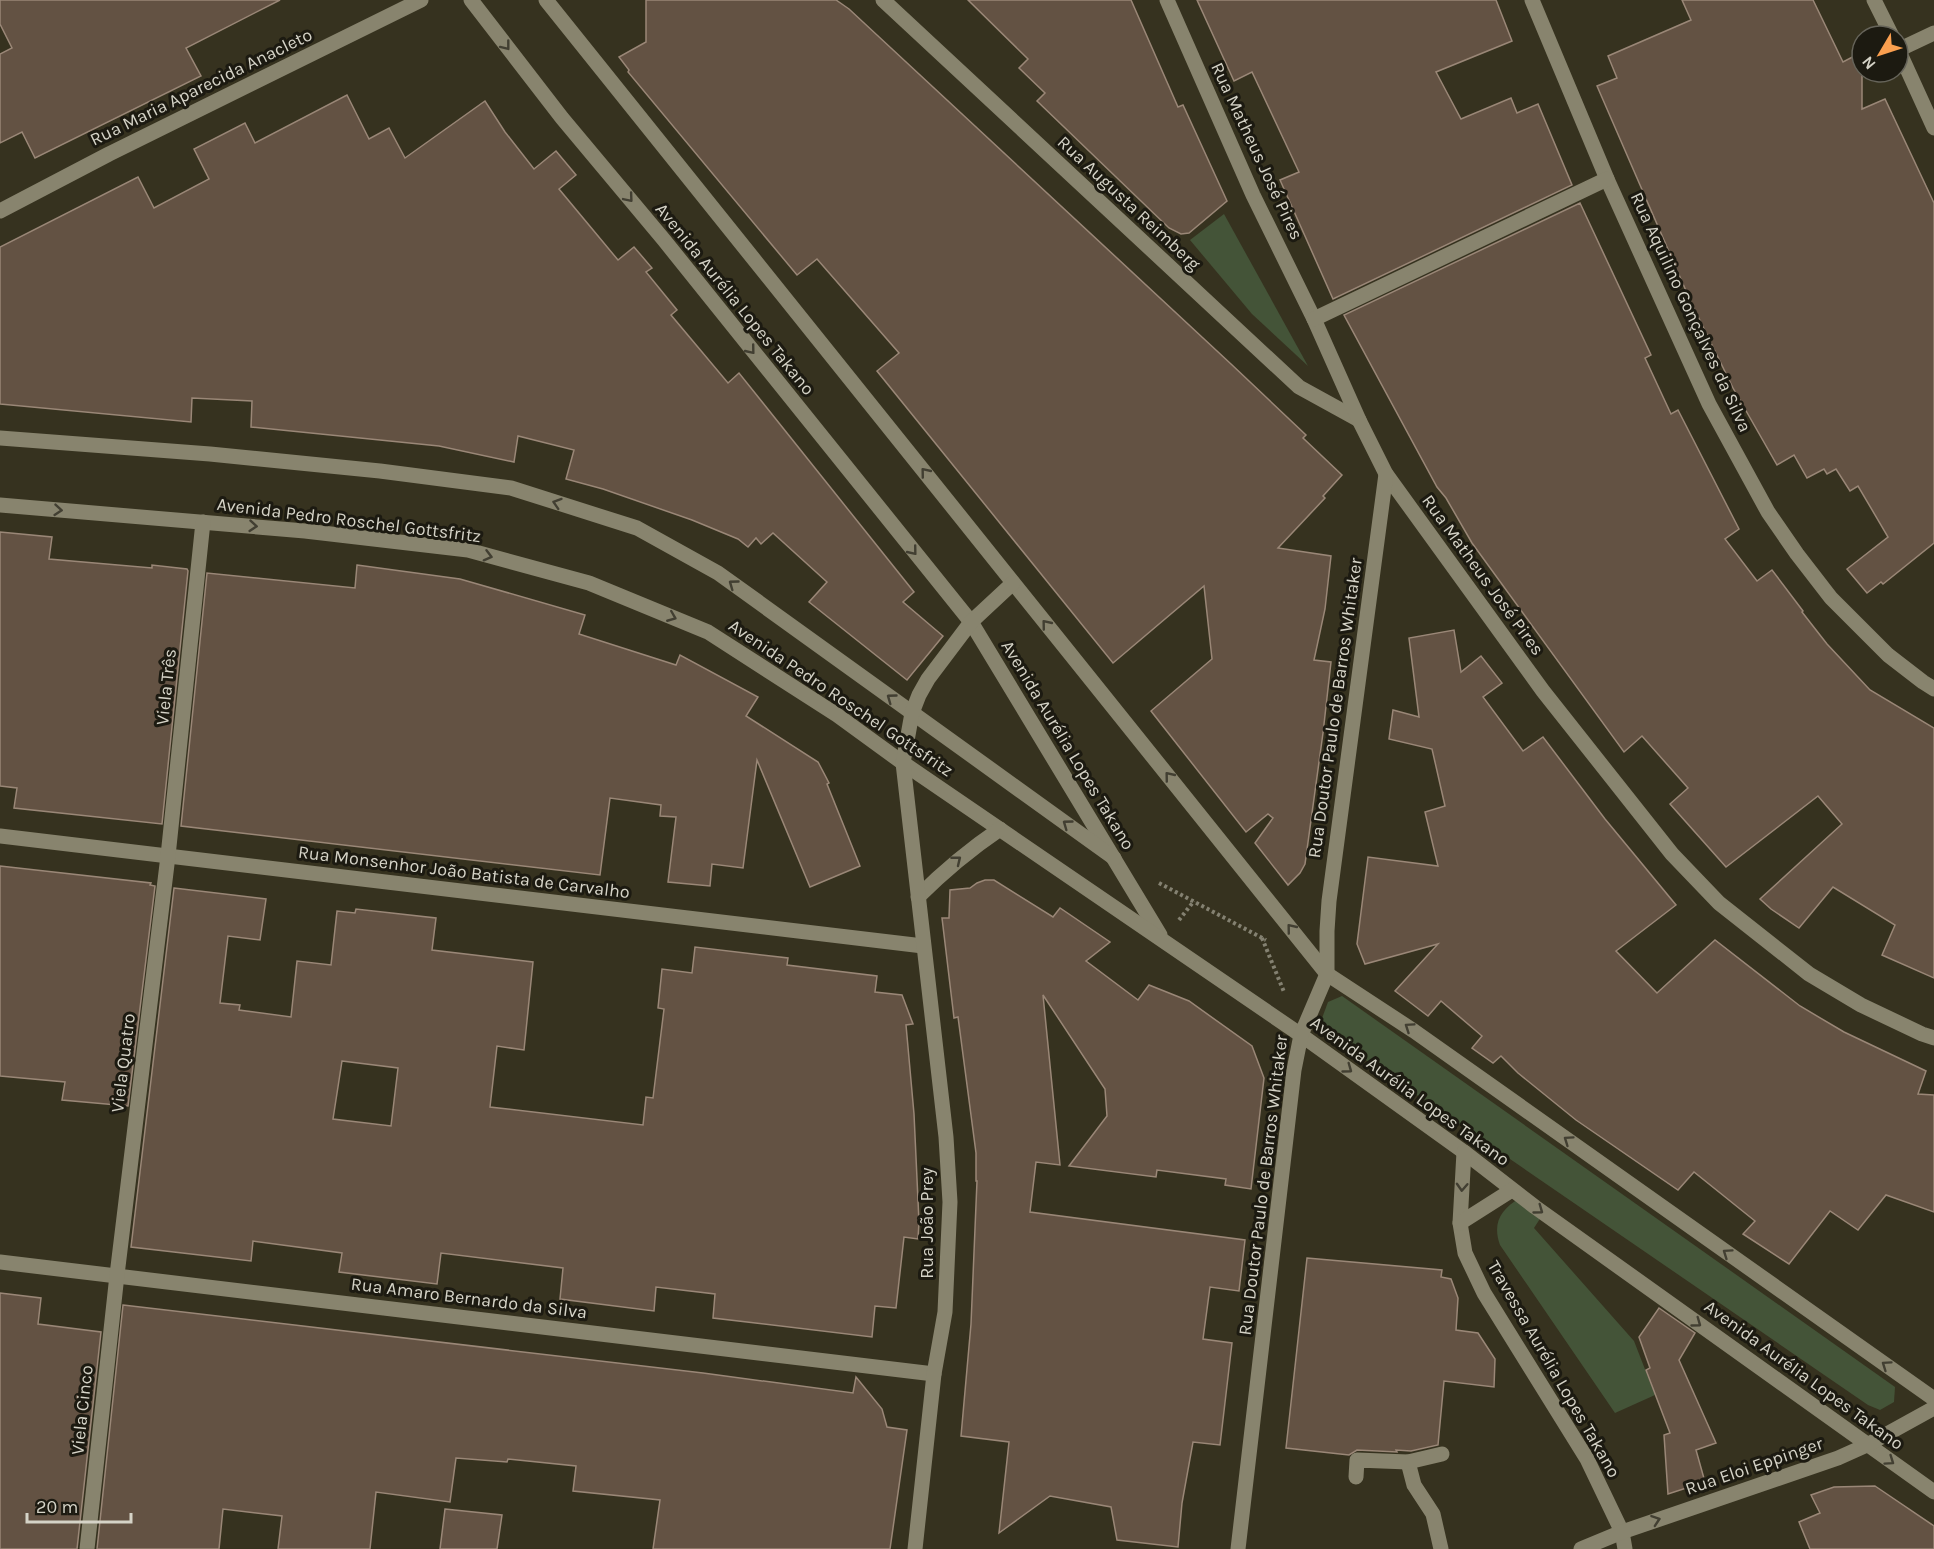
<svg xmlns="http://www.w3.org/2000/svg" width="1934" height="1549" font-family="Karla,sans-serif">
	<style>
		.green { fill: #445438 }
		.building { fill: #635243; stroke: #9a8777; stroke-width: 1.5; fill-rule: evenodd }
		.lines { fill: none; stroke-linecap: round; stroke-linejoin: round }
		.path { stroke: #848171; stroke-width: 4; stroke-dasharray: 3 3; stroke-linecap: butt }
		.minor { stroke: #88846e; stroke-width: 15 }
		.oneway { stroke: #423f32 }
		.labels { text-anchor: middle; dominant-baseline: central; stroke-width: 6; stroke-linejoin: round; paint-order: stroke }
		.street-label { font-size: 18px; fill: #d5d3c7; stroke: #1c1a11 }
	</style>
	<rect width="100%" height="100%" fill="#36321f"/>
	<g class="green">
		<path d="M1224,214L1308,366L1252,314L1190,240Z"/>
		<path d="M1342,996L1895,1387L1894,1402L1880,1410L1868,1405L1328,1034L1321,1021L1328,1002Z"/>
		<path d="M1520,1198L1543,1214L1534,1228L1634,1341L1655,1395L1615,1413L1500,1245C1492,1223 1501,1209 1520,1198Z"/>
	</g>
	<g class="building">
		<path d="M0,0H280L186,48L201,76L35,158L22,132L0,143V54L12,48L0,24Z"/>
		<path d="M646,0H836L849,9L1231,364L1306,435L1303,438L1342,475L1323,496L1325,498L1278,548L1331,556L1325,609L1314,660L1331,662L1323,733L1305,864L1300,873L1288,885L1255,843L1273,818L1268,814L1246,832L1151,711L1212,659L1204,586L1113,663L877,371L899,353L817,259L797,275L628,72L629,70L619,57L646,42Z"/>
		<path d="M968,0H1131L1178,107L1183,105L1227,201L1189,233L1181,234L1169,228L1037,101L1045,93L1019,68L1028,59Z"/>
		<path d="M1197,0H1496L1512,41L1436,72L1461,119L1511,98L1517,113L1538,104L1572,185L1333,299L1280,180L1299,172L1252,72L1234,81Z"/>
		<path d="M1682,0H1813L1843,62L1862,52V109L1885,99L1934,203V543L1883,584L1881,582L1867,593L1847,569L1888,537L1858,486L1850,491L1836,469L1827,474L1824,469L1807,478L1794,455L1777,465L1733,388L1690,300L1597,86L1617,78L1608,56L1691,20Z"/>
		<path d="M347,95L369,139L389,128L405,158L485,101L505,132L534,169L556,151L576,175L559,189L618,260L634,247L652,268L646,272L677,310L671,315L728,383L739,373L914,592L903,602L943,636L907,680L809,602L827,582L773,533L761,544L756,538L748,547L738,539L692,520L603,489L566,479L574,450L518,436L514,462L439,446L251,427L252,401L192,398L191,422L0,404V247L138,177L154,208L209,179L194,149L245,123L255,143Z"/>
		<path d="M1580,203L1651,355L1645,358L1671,414L1678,410L1739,529L1725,539L1757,581L1772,570L1803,611L1802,612L1827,644L1870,690L1934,728V978L1882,955L1895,925L1833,887L1799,928L1771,909L1760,899L1842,824L1818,796L1726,867L1670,804L1688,788L1642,736L1624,752L1472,543L1446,498L1437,487L1344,315Z"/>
		<path d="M0,532L52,537L49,559L152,568V565L187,569L188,571L162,824L14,808L17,788L0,786Z"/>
		<path d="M357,565L460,579L585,615L579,634L676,665L680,655L758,697L746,716L818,762L829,783L827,784L860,866L810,887L757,760L743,868L712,864L710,886L668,882L676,817L660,816L661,805L610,798L600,875L181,826L207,573L355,588Z"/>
		<path d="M1454,630L1461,672L1481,656L1502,683L1483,697L1523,751L1543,737L1605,819L1676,905L1616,951L1657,993L1715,940L1800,1006L1844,1032L1926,1071L1918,1094L1934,1095V1212L1886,1195L1858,1230L1830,1211L1789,1264L1743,1234L1755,1221L1694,1172L1678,1190L1576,1120L1518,1073L1501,1056L1493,1063L1472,1048L1482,1036L1441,1001L1428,1016L1395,991L1438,944L1365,964L1357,944L1368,857L1438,866L1425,812L1445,806L1432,749L1389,739L1393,710L1419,717L1409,638Z"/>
		<path d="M0,866L151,883L150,885L155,886L128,1106L62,1100L65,1082L0,1076Z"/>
		<path d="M985,880H994L1053,917L1060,908L1110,942L1086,961L1138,1000L1149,985L1189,1001L1252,1046L1264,1078L1251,1189L1225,1185L1226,1179L1157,1170L1156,1177L1069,1166L1107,1116L1105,1089L1043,995L1060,1165L1036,1162L1030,1212L1245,1240L1239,1291L1210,1287L1203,1339L1232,1343L1220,1445L1193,1442L1182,1503L1178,1547L1117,1540L1111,1507L1050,1496L999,1533L1009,1442L961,1436L971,1324L977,1181H976V1153L958,1017L954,1018L942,918H949L950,890L970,888L977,883Z"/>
		<path d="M174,888L266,899L260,940L228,936L220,1003L240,1005L239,1010L291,1017L297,961L331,965L337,911L355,913L356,909L436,918L432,950L533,962L524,1050L497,1046L490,1107L643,1125L646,1097L653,1098L664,1009L658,1008L662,969L692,973L695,947L788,958L787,965L877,976L875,992L902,995L913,1024L906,1025L914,1114L919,1222L918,1239L904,1237L896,1308L875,1306L872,1337L713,1318L715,1294L656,1287L654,1311L560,1299L563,1268L441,1253L437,1284L339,1272L342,1253L253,1241L251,1261L131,1247ZM342,1061L398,1068L391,1126L333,1119Z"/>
		<path d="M1307,1258L1442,1270L1441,1277L1451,1279L1458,1298L1456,1330L1478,1333L1495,1359L1494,1387L1444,1381L1438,1445L1411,1451L1396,1450L1397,1452L1357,1450L1349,1455L1286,1448Z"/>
		<path d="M0,1293L41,1298L38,1324L101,1332L77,1549H0Z"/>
		<path d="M123,1305L703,1373L853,1393L856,1377L882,1409L887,1427L907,1430L890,1549H653L660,1500L573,1491L576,1466L508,1459L507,1462L456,1458L450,1502L376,1492L370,1549H278L282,1516L223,1509L219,1549H97Z"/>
		<path d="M1659,1308L1695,1333L1679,1360L1716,1443L1696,1450L1705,1482L1668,1494L1664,1435L1670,1433L1646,1370L1650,1368L1639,1337Z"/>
		<path d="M1875,1486L1934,1526V1549H1810L1799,1522L1820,1513L1811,1495L1834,1487Z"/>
		<path d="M445,1509L502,1515L497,1549H440Z"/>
	</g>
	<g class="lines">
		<g class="path">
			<path d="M1159,883L1266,940"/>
			<path d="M1179,920L1194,901"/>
			<path d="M1262,938L1284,992"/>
		</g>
		<g class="minor">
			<path d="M471,0L562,118L664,240L971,622L1160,935"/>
			<path d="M546,0L1327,974L1414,1031L1934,1399"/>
			<path d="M883,0L1299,387L1359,420"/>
			<path d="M1167,0L1253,195L1314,319L1359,420L1386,474L1543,691L1672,854L1719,903L1809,974L1861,1005L1922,1034L1934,1038"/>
			<path d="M1532,0L1607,179L1709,404L1768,512L1797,554L1831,598L1888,655L1923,682L1934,689"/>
			<path d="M1874,0L1892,36"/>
			<path d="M1898,49L1934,128"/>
			<path d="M1898,50L1934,33"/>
			<path d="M0,211L109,154L421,0"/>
			<path d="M1314,319L1607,179"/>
			<path d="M0,438L210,454L380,471L511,488L637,528L718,573L1114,858"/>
			<path d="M0,505L305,531L468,550L589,583L708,632L837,715L903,763L1301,1035L1464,1152L1535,1207L1934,1492"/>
			<path d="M0,836L923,946"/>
			<path d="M918,897C944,871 969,850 1000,829"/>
			<path d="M1464,1152L1460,1223L1465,1253L1484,1293L1587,1459L1622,1532L1625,1549"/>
			<path d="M1460,1223L1512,1190"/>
			<path d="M0,1262L934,1374"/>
			<path d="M1408,1462L1414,1485L1433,1514L1441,1549"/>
			<path d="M1356,1477L1357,1460L1408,1462L1442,1454"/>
			<path d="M87,1549L117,1275L168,856L203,522"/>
			<path d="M915,1549L934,1374L945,1312L950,1202L946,1137L903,763L912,713L919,695L928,679L971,622L1013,583"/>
			<path d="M1238,1549L1294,1070L1301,1035L1327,974V931L1329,901L1386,474"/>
			<path d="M1581,1549L1622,1532L1838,1458L1867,1445L1934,1408"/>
		</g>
	</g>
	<defs><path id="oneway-chevron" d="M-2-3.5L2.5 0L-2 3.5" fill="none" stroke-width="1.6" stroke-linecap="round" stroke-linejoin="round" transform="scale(1.5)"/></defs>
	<g class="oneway">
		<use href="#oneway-chevron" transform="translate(506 46) rotate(52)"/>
		<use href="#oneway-chevron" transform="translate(629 198) rotate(50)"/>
		<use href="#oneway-chevron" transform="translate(751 350) rotate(51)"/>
		<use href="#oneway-chevron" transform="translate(925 472) rotate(-129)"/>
		<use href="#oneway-chevron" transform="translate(557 503) rotate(-162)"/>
		<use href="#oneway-chevron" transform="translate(58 510) rotate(5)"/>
		<use href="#oneway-chevron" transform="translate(253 526) rotate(5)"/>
		<use href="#oneway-chevron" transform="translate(913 551) rotate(51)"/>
		<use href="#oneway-chevron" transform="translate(488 556) rotate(15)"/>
		<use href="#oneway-chevron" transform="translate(733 584) rotate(-144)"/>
		<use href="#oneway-chevron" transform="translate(672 617) rotate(22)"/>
		<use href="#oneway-chevron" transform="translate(1046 624) rotate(-129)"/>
		<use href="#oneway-chevron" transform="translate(891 698) rotate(-144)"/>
		<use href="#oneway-chevron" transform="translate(1169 776) rotate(-129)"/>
		<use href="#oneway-chevron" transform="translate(1067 824) rotate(-144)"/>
		<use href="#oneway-chevron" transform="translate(957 860) rotate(-39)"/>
		<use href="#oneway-chevron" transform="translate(1291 928) rotate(-129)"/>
		<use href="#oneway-chevron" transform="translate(1409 1027) rotate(-146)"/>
		<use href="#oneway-chevron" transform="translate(1348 1069) rotate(36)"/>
		<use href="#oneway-chevron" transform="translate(1568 1140) rotate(-145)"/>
		<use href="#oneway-chevron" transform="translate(1462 1187) rotate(93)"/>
		<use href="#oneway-chevron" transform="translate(1539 1210) rotate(36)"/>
		<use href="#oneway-chevron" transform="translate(1727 1253) rotate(-145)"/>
		<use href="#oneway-chevron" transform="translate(1697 1323) rotate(36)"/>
		<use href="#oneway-chevron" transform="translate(1886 1365) rotate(-145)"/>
		<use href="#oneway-chevron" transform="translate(1890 1461) rotate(35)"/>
		<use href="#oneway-chevron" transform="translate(1656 1520) rotate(-19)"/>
	</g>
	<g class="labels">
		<g class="street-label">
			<text transform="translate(201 87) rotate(-26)">Rua Maria Aparecida Anacleto</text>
			<text transform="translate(1257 151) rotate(65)">Rua Matheus José Pires</text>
			<text transform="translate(1129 203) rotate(43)">Rua Augusta Reimberg</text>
			<text transform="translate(735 299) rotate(51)">Avenida Aurélia Lopes Takano</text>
			<text transform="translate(1691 312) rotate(65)">Rua Aquilino Gonçalves da Silva</text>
			<text transform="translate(349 520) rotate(7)">Avenida Pedro Roschel Gottsfritz</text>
			<text transform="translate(1483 575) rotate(54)">Rua Matheus José Pires</text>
			<text transform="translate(166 687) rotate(-84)">Viela Três</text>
			<text transform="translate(841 698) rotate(34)">Avenida Pedro Roschel Gottsfritz</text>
			<text transform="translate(1335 708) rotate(-82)">Rua Doutor Paulo de Barros Whitaker</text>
			<text transform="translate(1068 745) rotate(59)">Avenida Aurélia Lopes Takano</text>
			<text transform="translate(464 872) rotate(7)">Rua Monsenhor João Batista de Carvalho</text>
			<text transform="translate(123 1063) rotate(-83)">Viela Quatro</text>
			<text transform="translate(1410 1091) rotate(36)">Avenida Aurélia Lopes Takano</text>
			<text transform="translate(1263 1185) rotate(-83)">Rua Doutor Paulo de Barros Whitaker</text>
			<text transform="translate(927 1223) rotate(-90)">Rua João Prey</text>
			<text transform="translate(469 1298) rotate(7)">Rua Amaro Bernardo da Silva</text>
			<text transform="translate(1554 1369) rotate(60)">Travessa Aurélia Lopes Takano</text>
			<text transform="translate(1804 1375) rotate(36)">Avenida Aurélia Lopes Takano</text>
			<text transform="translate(82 1410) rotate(-84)">Viela Cinco</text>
			<text transform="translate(1754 1466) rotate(-19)">Rua Eloi Eppinger</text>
		</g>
	</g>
	<g transform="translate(1880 54) rotate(231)"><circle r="28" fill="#1c1a11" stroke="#66645a" stroke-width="1.5"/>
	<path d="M0-4.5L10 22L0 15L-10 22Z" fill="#fa9f4f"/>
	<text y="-9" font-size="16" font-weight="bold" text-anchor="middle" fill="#d5d3c7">N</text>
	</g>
	<path d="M27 1513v9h104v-9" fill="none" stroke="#d5d3c7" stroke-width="3"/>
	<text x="36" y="1513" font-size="18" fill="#d5d3c7" stroke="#1c1a11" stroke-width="4.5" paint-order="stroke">20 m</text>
</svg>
